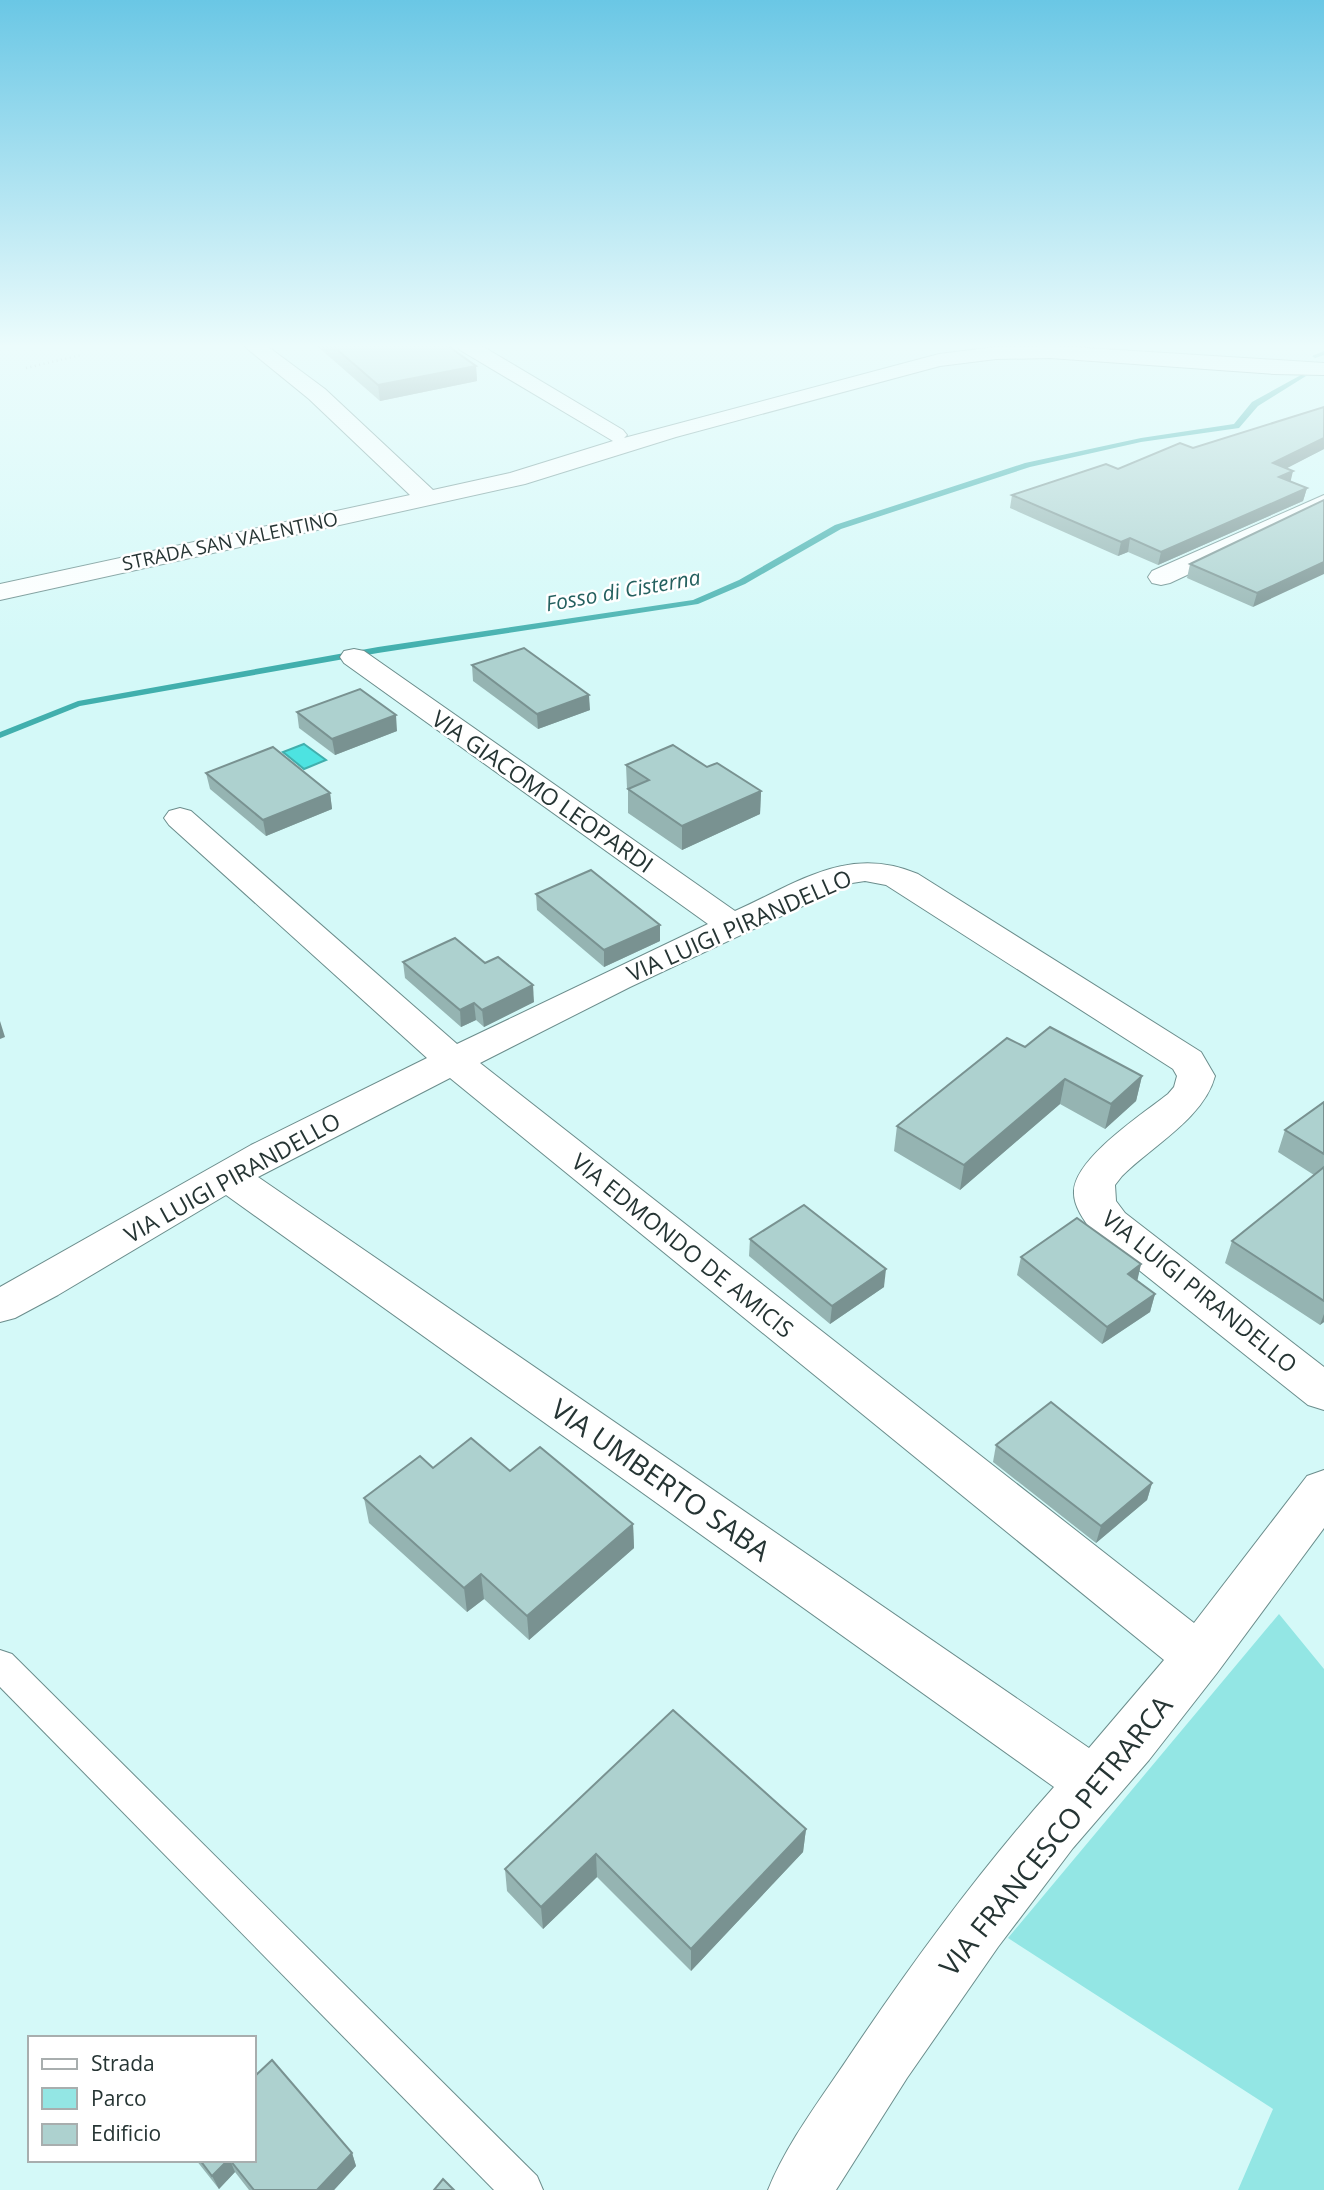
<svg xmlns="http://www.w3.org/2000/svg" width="1324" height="2190" font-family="'Open Sans',sans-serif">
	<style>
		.green { fill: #93e6e4 }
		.water { fill: #4de3e1; stroke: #41afad; stroke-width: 2 }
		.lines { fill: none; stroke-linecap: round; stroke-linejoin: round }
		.stream { fill: #41afad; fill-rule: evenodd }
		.service-casing { stroke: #6b8d8c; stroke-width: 2 }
		.minor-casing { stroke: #6b8d8c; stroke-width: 2 }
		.path { stroke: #9ab7b6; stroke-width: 2.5; stroke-dasharray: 1 3.5; stroke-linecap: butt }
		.service { fill: #fff; fill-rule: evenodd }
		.minor { fill: #fff; fill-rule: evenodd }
		.wall { fill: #95b4b2 }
		.shaded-wall { fill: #799291 }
		.building { fill: #add1cf; stroke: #799291; stroke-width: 2 }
		.labels { text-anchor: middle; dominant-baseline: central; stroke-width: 5; stroke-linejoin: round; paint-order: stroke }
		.far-street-label { font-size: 19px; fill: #263534; stroke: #fff }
		.far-water-label { font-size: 21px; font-style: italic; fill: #24605f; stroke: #fff }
		.street-label { font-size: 23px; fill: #263534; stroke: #fff }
		.near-street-label { font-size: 28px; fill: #263534; stroke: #fff }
	</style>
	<rect width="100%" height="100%" fill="#d4f9f8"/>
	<path class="green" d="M1279,1614L1324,1669V2190H1238L1273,2109L1008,1938Z"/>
	<path class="water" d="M304,744L326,760L304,769L283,752Z"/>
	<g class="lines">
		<g class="stream">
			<path d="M1324,351V355L1315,358L1312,356Z"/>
			<path d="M1301,375L1306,376L1258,406L1239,428L1141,442L1030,467L841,529L745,584L698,604L378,653L80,706L0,738V732L78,701L378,647L693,600L739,580L835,525L1025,463L1141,438L1234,424L1252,402Z"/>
		</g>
		<g class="service-casing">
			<path id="service" d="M0,1650L12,1654L537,2176L543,2190H494L0,1687Z"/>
		</g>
		<g class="minor-casing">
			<g id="minor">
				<path d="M244,346H267L325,389L433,490L510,473L613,441L460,350L457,346H482L623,430L627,435L624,438L939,354L996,347L1055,346L1324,363V375L1274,374L1050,358L996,359L940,366L676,437L525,484L0,600V584L410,495L309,399Z"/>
				<path d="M1324,495V511L1170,583L1161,585L1152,583L1148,577L1152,571Z"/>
				<path d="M354,649L364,651L735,911C798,883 848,844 918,874L1201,1052L1215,1076C1204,1118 1152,1146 1122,1176L1115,1185L1116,1201L1125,1213L1324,1367V1410L1308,1405L1095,1235C1086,1223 1073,1207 1074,1191C1075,1158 1144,1113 1168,1094L1174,1087L1177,1076L1173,1069L886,885L865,881L852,883L630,987L480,1063L1194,1623L1307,1476L1324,1470V1528L1217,1673L1149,1760L1073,1848L998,1947L907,2078L836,2190H768C787,2143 820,2100 848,2058C911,1964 979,1871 1054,1787L226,1195L58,1295L15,1318L0,1322V1287L251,1145L427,1058L169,825L164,818L169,811L180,808L191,811L457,1044L708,924L344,663L340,657L344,651ZM450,1078L1164,1660L1089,1748L258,1177Z"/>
			</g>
		</g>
		<path class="path" d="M26,368L81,355"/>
		<use href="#service" class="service"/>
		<use href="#minor" class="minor"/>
	</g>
	<g class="wall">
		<path d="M317,346H448L476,366L477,381L380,401Z"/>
		<path d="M1324,449L1286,468L1290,481L1307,488L1303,501L1158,565L1128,552L1118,556L1010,508L1012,495L1118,469Z"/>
		<path d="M1324,500L1253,607L1187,578L1190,564Z"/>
		<path d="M472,665L590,710L538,729L473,681Z"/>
		<path d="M297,712L397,731L335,755L299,728Z"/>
		<path d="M626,765L707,767L761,791L760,814L682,850L628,813V789L627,788Z"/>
		<path d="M206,773L330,793L332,809L266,836L210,789Z"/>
		<path d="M536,894L660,925V941L604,967L537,910Z"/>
		<path d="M403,962L534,1002L484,1027L476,1020L461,1027L405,978Z"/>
		<path d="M1025,1047L1142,1076L1136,1101L1105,1129L1060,1104L960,1190L894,1151L897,1126Z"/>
		<path d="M1324,1102V1322L1320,1325L1225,1263L1232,1241L1314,1175L1278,1152L1285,1130Z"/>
		<path d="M750,1239L884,1287L830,1324L749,1256Z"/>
		<path d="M1021,1257L1141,1264L1137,1280L1155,1294L1150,1312L1102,1344L1017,1275Z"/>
		<path d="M996,1445L1152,1483L1147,1500L1096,1543L993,1462Z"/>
		<path d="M433,1468L510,1471L633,1524L634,1548L529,1640L484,1599L467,1612L369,1523L364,1498Z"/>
		<path d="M673,1710L806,1829L803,1852L691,1971L597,1877L543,1929L507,1891L505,1869Z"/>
		<path d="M352,2153L356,2166L334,2190H249L235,2172L219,2189L196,2160H254Z"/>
	</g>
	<g class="shaded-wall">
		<path d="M476,366L477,381L380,401L378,385Z"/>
		<path d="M1324,438V449L1270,477L1273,463Z"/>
		<path d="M1293,471L1290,484L1279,477Z"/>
		<path d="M1307,488L1303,501L1158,565L1161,552Z"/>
		<path d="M1130,538L1128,552L1118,556L1121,542Z"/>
		<path d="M1324,562V574L1253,607L1257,593Z"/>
		<path d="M589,695L590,710L538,729L537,714Z"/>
		<path d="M396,715L397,731L335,755L332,739Z"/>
		<path d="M761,791L760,814L682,850V826Z"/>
		<path d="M330,793L332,809L266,836L263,820Z"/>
		<path d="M660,925V941L604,967V950Z"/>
		<path d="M533,985L534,1002L484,1027L482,1010Z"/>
		<path d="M474,1003L476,1020L461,1027L460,1010Z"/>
		<path d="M0,1021L5,1037L0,1039Z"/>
		<path d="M1142,1076L1136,1101L1105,1129L1111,1104Z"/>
		<path d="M1065,1079L1060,1104L960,1190L964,1165Z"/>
		<path d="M1141,1264L1137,1282L1128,1274Z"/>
		<path d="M886,1269L884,1287L830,1324L832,1306Z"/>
		<path d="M1155,1294L1150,1312L1102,1344L1107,1327Z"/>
		<path d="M1324,1314V1322L1320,1325Z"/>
		<path d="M1152,1483L1147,1500L1096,1543L1101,1526Z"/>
		<path d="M633,1524L634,1548L529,1640L527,1616Z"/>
		<path d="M481,1574L484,1599L467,1612L464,1588Z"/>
		<path d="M806,1829L803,1852L691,1971V1949Z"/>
		<path d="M596,1854L597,1877L543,1929L541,1907Z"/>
		<path d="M352,2153L356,2166L334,2190H317Z"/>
		<path d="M228,2160H230L235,2172L219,2189L212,2176Z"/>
	</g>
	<g class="building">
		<path d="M333,346H448L476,366L378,385Z"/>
		<path d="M1324,407V438L1273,463L1293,471L1279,477L1307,488L1161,552L1130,538L1121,542L1012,495L1106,464L1118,469L1180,443L1193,448Z"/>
		<path d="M1324,500V562L1257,593L1190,564Z"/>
		<path d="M524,648L589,695L537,714L472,665Z"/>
		<path d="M360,689L396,715L332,739L297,712Z"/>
		<path d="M673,745L707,767L717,763L761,791L682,826L628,789L649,780L626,765Z"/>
		<path d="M273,747L330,793L263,820L206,773Z"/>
		<path d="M591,870L660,925L604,950L536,894Z"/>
		<path d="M455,938L485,963L498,957L533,985L482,1010L474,1003L460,1010L403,962Z"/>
		<path d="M1050,1027L1142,1076L1111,1104L1065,1079L964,1165L897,1126L1007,1038L1025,1047Z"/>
		<path d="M1324,1102V1154L1285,1130Z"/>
		<path d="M1324,1167V1301L1232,1241Z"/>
		<path d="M804,1205L886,1269L832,1306L750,1239Z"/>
		<path d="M1077,1218L1141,1264L1128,1274L1155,1294L1107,1327L1021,1257Z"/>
		<path d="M1051,1402L1152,1483L1101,1526L996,1445Z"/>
		<path d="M471,1438L510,1471L540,1447L633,1524L527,1616L481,1574L464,1588L364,1498L420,1456L433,1468Z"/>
		<path d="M673,1710L806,1829L691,1949L596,1854L541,1907L505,1869Z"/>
		<path d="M272,2060L352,2153L317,2190H254L230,2160H254V2077Z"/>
		<path d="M200,2160H228L212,2176Z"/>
		<path d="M443,2179L454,2190H434Z"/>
	</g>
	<linearGradient id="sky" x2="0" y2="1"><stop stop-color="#6ac7e5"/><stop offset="0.53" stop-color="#ecfcfc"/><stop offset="1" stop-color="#ecfcfc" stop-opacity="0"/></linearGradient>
	<rect width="1324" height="653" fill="url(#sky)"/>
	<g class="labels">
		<g class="far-street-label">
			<text transform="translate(230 541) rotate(-12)">STRADA SAN VALENTINO</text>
		</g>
		<g class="far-water-label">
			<text transform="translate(623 590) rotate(-10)">Fosso di Cisterna</text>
		</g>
		<g class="street-label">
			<text transform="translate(543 791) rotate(35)">VIA GIACOMO LEOPARDI</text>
			<text transform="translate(739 925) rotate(-24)">VIA LUIGI PIRANDELLO</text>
			<text transform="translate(232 1177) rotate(-29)">VIA LUIGI PIRANDELLO</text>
			<text transform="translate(683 1245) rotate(39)">VIA EDMONDO DE AMICIS</text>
			<text transform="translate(1200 1291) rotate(39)">VIA LUIGI PIRANDELLO</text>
		</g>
		<g class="near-street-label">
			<text transform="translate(661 1479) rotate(35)">VIA UMBERTO SABA</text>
			<text transform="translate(1055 1835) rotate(-51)">VIA FRANCESCO PETRARCA</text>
		</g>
	</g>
	<rect x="28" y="2036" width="228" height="126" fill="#ffffff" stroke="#a8aeae" stroke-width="2"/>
	<rect x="42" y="2059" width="35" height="10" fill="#ffffff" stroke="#a8aeae" stroke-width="2"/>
	<text x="91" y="2071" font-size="21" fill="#263534">Strada</text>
	<rect x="42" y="2088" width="35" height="21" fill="#93e6e4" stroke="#a8aeae" stroke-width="2"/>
	<text x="91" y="2106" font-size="21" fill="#263534">Parco</text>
	<rect x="42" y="2124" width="35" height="21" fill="#add1cf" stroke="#a8aeae" stroke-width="2"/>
	<text x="91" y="2141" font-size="21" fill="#263534">Edificio</text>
</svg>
